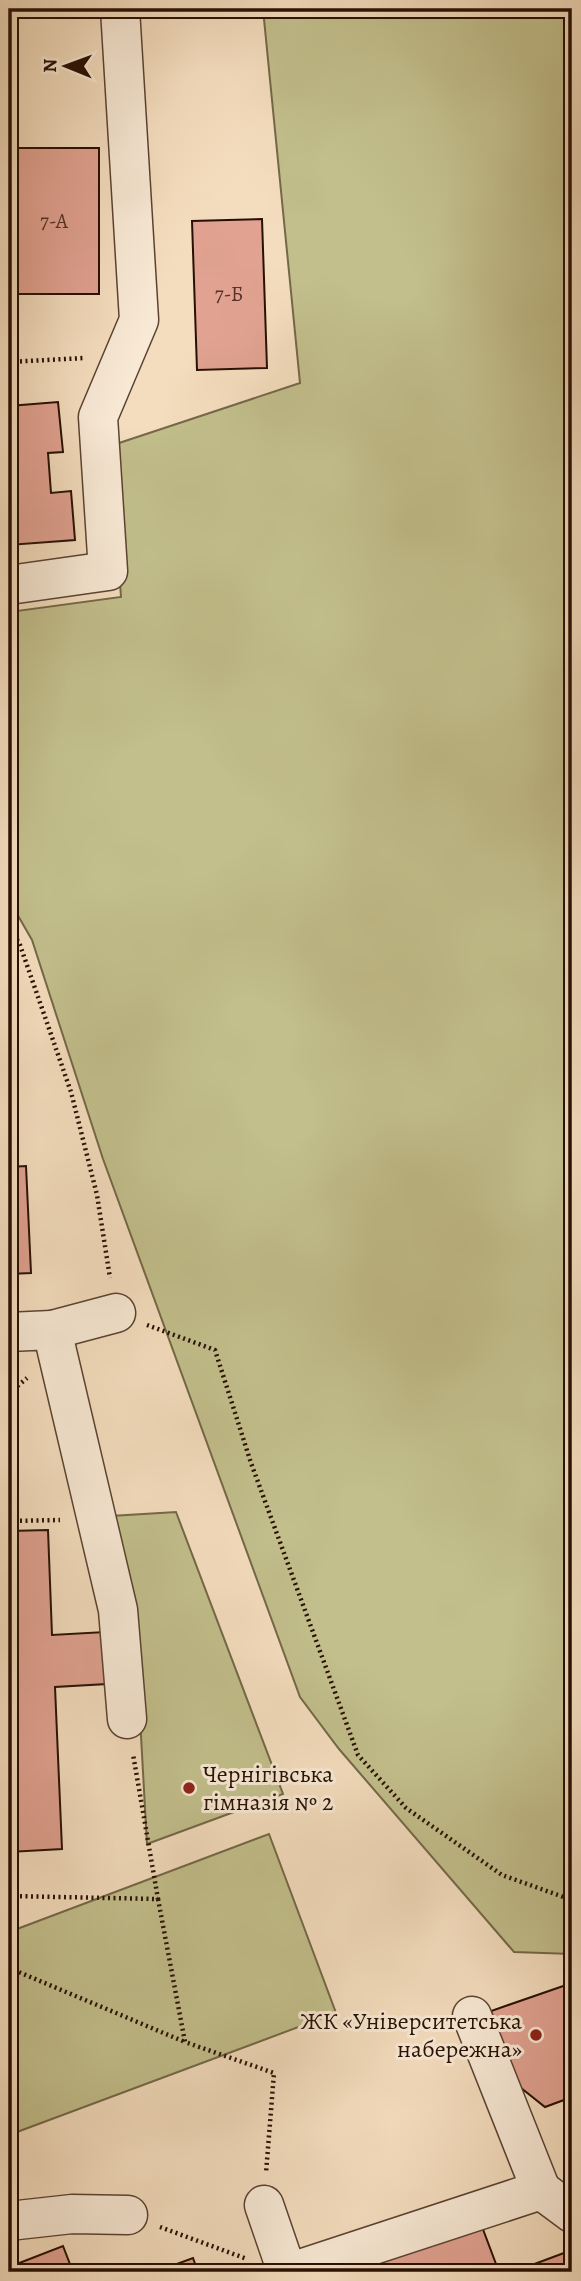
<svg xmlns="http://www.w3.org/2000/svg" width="581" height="2281" font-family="Alegreya,serif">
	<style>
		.green { fill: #c2bf8c; stroke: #746848; stroke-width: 2 }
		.building { fill: #e1a291; stroke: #271004; stroke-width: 2 }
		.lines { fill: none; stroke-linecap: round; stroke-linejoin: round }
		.minor-casing { stroke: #5a4332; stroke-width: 41 }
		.path { stroke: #271004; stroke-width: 4.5; stroke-dasharray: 2 3.5; stroke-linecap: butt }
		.minor { stroke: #f8e9d5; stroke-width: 38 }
		.poi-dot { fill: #8f2418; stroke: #f8e9d5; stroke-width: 2.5 }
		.labels { text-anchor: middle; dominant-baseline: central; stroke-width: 6; stroke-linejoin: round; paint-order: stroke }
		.number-label { font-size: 21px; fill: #563427 }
		.poi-label { font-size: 24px; fill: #271004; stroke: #f8e9d5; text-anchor: start }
	</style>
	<rect width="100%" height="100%" fill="#f4ddbe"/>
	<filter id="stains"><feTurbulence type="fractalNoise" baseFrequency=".00286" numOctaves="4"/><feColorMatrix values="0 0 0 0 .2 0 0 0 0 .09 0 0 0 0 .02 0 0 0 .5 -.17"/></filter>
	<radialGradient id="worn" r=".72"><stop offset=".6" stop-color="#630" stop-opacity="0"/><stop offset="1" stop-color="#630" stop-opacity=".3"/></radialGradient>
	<g class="green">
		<path d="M263,9H572V1954L514,1952L339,1749L300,1697L103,1159L32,940L9,900V612L121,597L110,446L300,383Z"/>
		<path d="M176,1512L283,1794L147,1844L134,1610L111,1516Z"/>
		<path d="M269,1834L336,2013L9,2135V1932Z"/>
	</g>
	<g class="building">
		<rect x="9" y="148" width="90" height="146"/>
		<path d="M262,219L267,368L197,370L192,221Z"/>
		<path d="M58,402L63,452L48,453L51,493L71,491L75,540L9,545V406Z"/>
		<path d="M26,1166L31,1273L9,1274V1167Z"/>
		<path d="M48,1530L52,1635L105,1632L107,1684L55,1687L62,1849L9,1852V1531Z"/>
		<path d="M572,1983V2058L565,2062L572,2097L545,2107L516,2084L491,2011Z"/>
		<path d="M481,2224L499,2272H360L359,2269Z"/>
		<path d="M63,2246L73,2272H9V2267Z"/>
		<path d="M572,2250V2272H513Z"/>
		<path d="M193,2258L198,2272H155Z"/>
	</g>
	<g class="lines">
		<g class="minor-casing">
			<g id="minor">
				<path d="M9,585L108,571L98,417L139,320L120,9"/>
				<path d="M52,1330L116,1313"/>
				<path d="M9,1332L52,1330L118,1610L127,1719"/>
				<path d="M472,2016L541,2190"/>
				<path d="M264,2205L287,2272"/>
				<path d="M9,2221L72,2214L128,2215"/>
				<path d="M291,2272L541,2190L572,2213"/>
			</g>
		</g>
		<g class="path">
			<path d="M9,9H10"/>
			<path d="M9,362L84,358"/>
			<path d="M9,925L20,945L71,1092L97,1195L110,1278"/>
			<path d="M147,1325L215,1350L251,1463L358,1755L406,1808L502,1875L572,1900"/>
			<path d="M9,1393L27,1378"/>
			<path d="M9,1521L60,1520"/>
			<path d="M9,1896L158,1899L133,1754"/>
			<path d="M158,1899L185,2042L274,2073L266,2173"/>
			<path d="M9,1968L185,2042"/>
			<path d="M160,2227L247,2259"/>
		</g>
		<use href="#minor" class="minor"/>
	</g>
	<g class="poi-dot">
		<circle cx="189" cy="1788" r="7"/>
		<circle cx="536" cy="2035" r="7"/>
	</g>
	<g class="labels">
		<g class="number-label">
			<text x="54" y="221">7-А</text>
			<text x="229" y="294">7-Б</text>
		</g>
		<g class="poi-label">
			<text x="203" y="1774">Чернігівська<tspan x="203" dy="28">гімназія № 2</tspan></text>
			<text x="522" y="2021" text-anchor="end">ЖК «Університетська<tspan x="522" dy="28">набережна»</tspan></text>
		</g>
	</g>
	<rect width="581" height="2281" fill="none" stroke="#f4ddbe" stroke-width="35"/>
	<rect x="10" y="10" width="560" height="2260" fill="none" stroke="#271004" stroke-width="3.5"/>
	<rect x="18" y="18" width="546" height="2246" fill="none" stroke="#271004" stroke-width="2"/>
	<g transform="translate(66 66) rotate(271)" stroke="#f8e9d5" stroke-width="5" paint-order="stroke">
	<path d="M0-5L12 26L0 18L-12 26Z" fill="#271004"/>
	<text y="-10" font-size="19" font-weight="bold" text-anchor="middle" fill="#271004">N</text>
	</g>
	<rect width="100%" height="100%" filter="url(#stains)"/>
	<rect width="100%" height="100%" fill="url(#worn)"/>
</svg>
